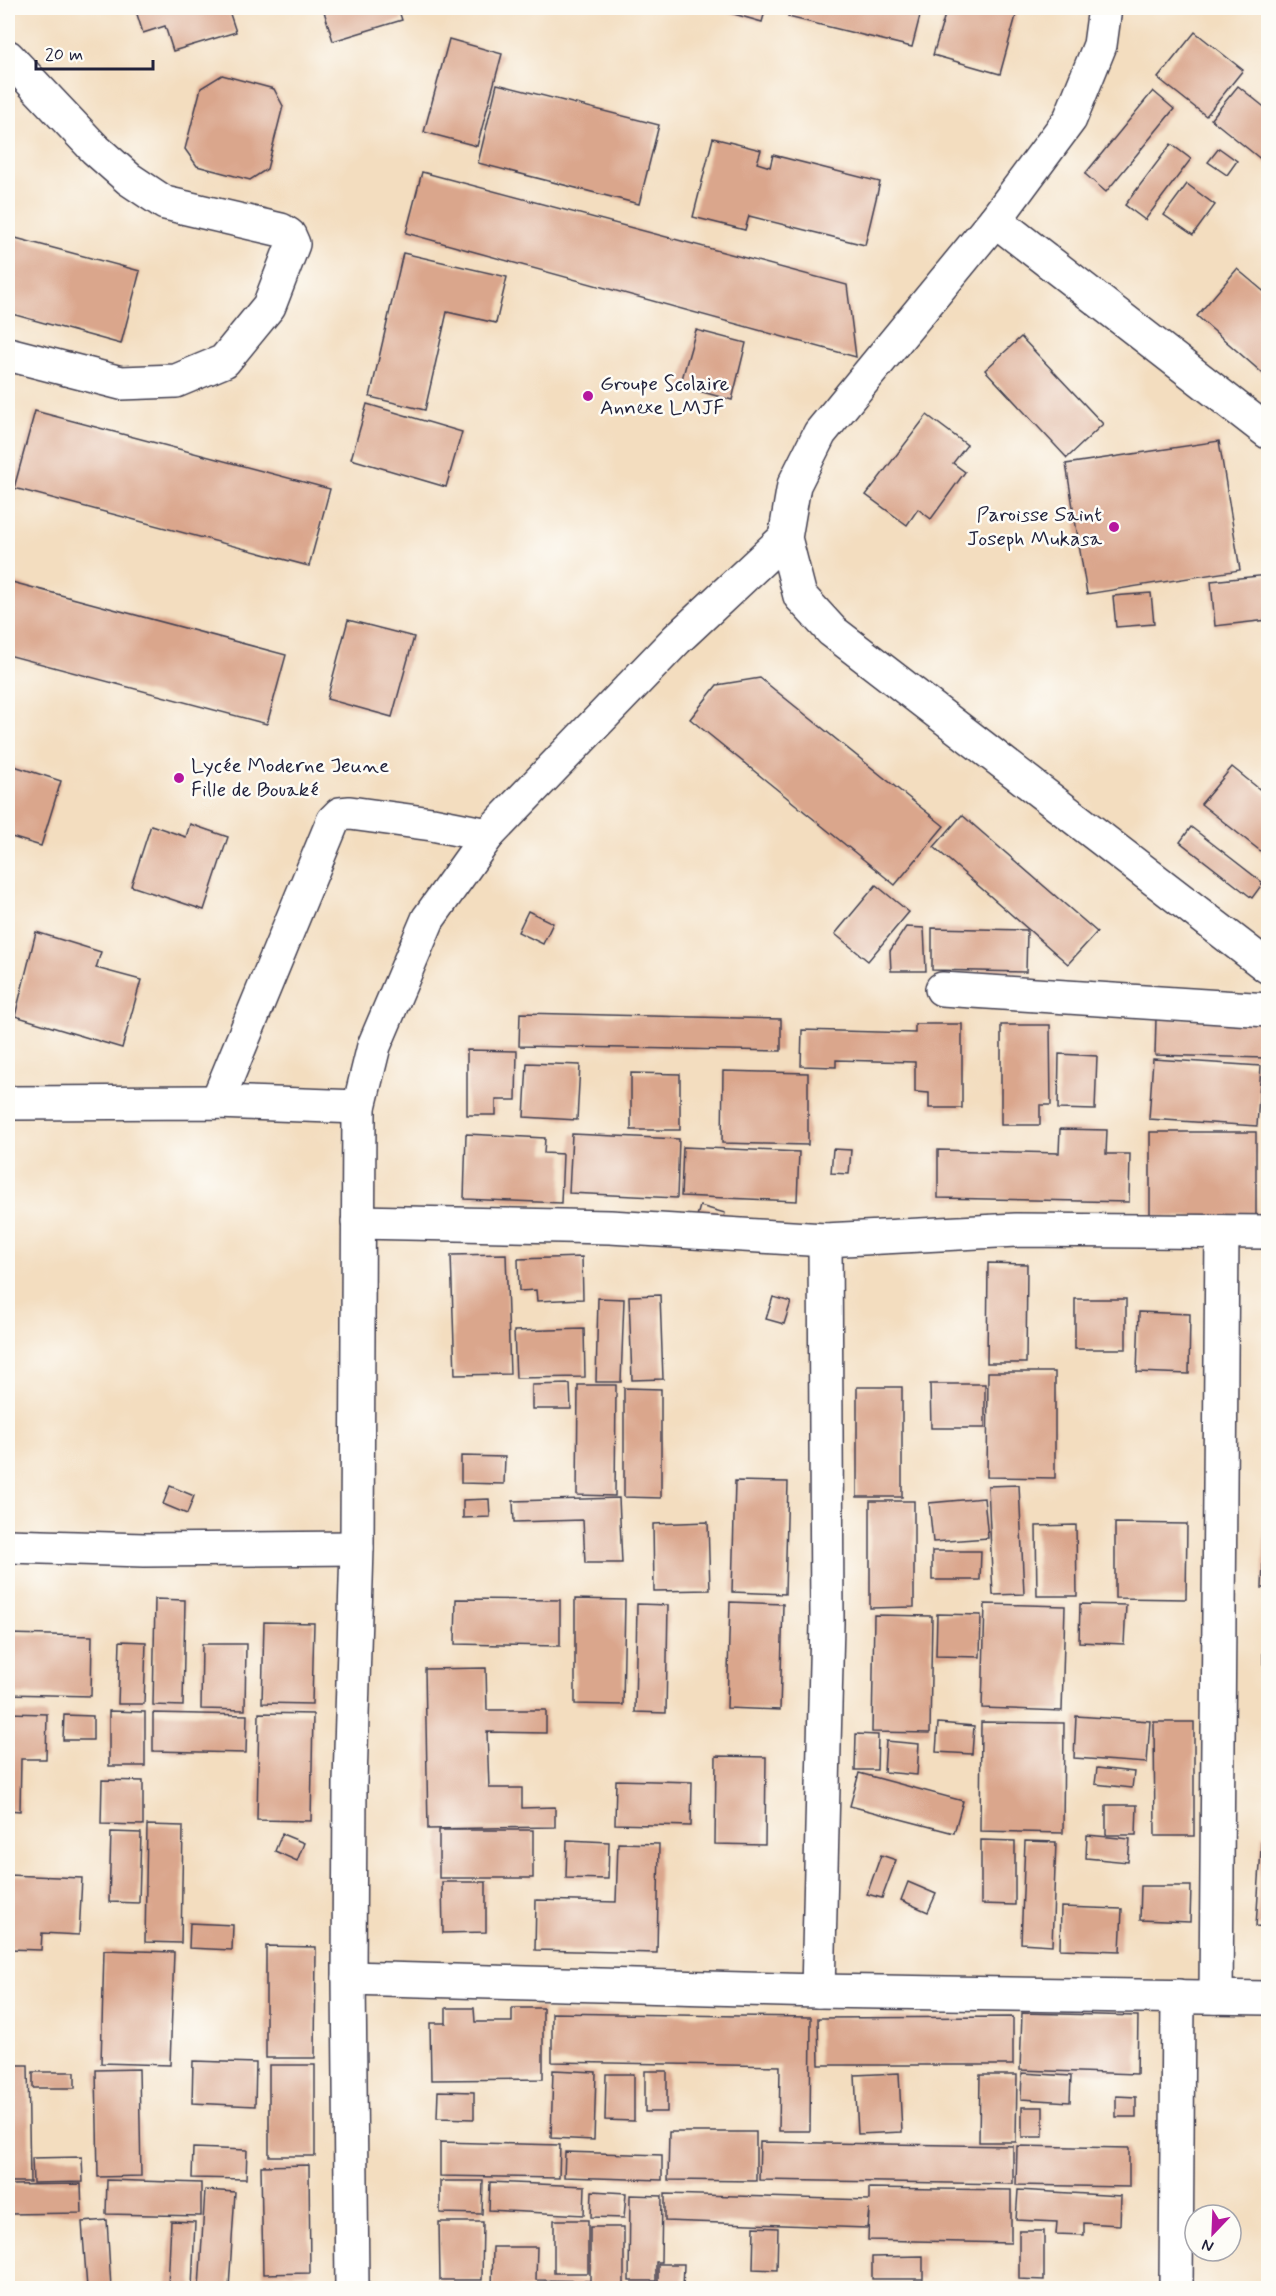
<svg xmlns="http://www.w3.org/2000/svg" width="1276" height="2296" font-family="Mynerve,sans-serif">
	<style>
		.building { fill: #daa68c }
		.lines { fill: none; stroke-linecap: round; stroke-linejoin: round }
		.minor-casing { stroke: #413e4f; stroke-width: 36 }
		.major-casing { stroke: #413e4f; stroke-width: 36 }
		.minor { stroke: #fff; stroke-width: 33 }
		.major { stroke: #fff; stroke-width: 33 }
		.poi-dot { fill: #b5179e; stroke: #fdfcf7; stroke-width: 2 }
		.labels { text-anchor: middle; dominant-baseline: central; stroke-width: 5; stroke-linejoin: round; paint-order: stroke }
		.poi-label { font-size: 21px; fill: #22223b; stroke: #fdfcf7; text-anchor: start }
	</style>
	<rect width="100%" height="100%" fill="#fdfcf7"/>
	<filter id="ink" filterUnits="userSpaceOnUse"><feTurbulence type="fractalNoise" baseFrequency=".0167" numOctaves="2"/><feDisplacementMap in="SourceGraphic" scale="12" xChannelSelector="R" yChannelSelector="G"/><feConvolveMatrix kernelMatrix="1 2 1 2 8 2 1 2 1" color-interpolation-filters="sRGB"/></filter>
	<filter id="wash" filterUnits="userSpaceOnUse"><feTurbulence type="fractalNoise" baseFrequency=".008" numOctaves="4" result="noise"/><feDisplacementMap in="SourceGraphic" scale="24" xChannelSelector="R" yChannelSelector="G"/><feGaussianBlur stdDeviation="1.35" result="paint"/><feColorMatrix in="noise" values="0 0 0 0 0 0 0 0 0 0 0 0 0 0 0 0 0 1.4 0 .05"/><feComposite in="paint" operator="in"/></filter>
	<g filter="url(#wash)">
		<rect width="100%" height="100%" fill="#f3ddbf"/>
		<g id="blocks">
			<g class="building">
				<path d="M135,8H170L171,10L180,8H238L229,11L236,32L173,51L165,26L143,33Z"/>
				<path d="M323,8H398L402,20L333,41Z"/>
				<path d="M713,8H766L762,22Z"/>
				<path d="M790,8H922L912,47L788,17Z"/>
				<path d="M947,8H1000L1017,12L1000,74L933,55Z"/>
				<path d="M1195,32L1243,70L1206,116L1158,78Z"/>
				<path d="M449,39L502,54L477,146L424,132Z"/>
				<path d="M222,75L274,89L283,106L267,169L250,180L197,166L185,149L201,88Z"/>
				<path d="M497,84L659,125L639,204L478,163Z"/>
				<path d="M1238,86L1268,110V165L1211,119Z"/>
				<path d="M1153,91L1174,109L1106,192L1085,174Z"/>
				<path d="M713,138L761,150L757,163L770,167L773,155L880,182L865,245L749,216L745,230L693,217Z"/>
				<path d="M1171,144L1191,159L1145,220L1125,205Z"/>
				<path d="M1219,148L1237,161L1227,175L1208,162Z"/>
				<path d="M422,172L847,285L856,357L406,233Z"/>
				<path d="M1187,184L1215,205L1193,235L1164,215Z"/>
				<path d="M8,236L140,271L121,344L8,313Z"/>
				<path d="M403,253L507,277L496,323L447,312L425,410L370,397Z"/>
				<path d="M1237,269L1268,295V378L1197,316Z"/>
				<path d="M696,330L746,343L732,400L680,386Z"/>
				<path d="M1021,337L1103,424L1067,458L985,370Z"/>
				<path d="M367,404L462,432L446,487L351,459Z"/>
				<path d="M35,411L330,489L309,566L14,488Z"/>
				<path d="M927,415L967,445L953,463L965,472L931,519L918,509L907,525L866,495Z"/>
				<path d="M1219,441L1240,570L1087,594L1066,464Z"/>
				<path d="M1268,575V620L1215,626L1211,581Z"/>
				<path d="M8,581L286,655L267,724L8,655Z"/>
				<path d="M1151,593L1154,624L1116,627L1113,596Z"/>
				<path d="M348,620L414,637L392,717L327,699Z"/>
				<path d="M760,678L944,826L895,885L690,719L717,685Z"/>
				<path d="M8,764L61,781L41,846L8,836Z"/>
				<path d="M1232,767L1268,796V857L1201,804Z"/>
				<path d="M962,815L1097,932L1068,964L934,847Z"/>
				<path d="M190,824L228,837L204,910L131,886L151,825L186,837Z"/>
				<path d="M1191,827L1263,883L1252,898L1180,842Z"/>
				<path d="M876,885L909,912L868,961L835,934Z"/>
				<path d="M528,911L553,923L543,944L518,932Z"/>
				<path d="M906,927L924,928L926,971H891L890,951Z"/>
				<path d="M932,928L1027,930L1026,972L932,970Z"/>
				<path d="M36,932L101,952L96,968L141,980L122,1048L15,1016Z"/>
				<path d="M520,1013L781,1019V1051L519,1046Z"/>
				<path d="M1156,1018L1266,1022L1265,1058L1155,1055Z"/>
				<path d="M915,1024H962V1108H929V1093L915,1092V1062L836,1060V1067L801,1066L802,1030L915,1033Z"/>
				<path d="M1001,1025H1050L1051,1105H1040V1125H1001Z"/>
				<path d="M467,1050L517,1051L516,1100H496V1115H467Z"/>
				<path d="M1059,1054L1097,1056L1095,1110L1058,1109Z"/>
				<path d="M1153,1059L1261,1066L1257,1126L1149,1119Z"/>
				<path d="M527,1063L580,1065L577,1120L524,1117Z"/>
				<path d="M723,1071L808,1073V1145L722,1143Z"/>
				<path d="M631,1073L680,1074V1130H631Z"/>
				<path d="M1060,1129L1107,1130L1106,1154H1130L1129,1202L938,1198V1150L1059,1153Z"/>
				<rect x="1150" y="1132" width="106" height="85"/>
				<path d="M466,1134L545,1138L544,1153L563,1154L561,1203L464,1199Z"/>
				<path d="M572,1134L679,1139L677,1198L569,1193Z"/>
				<path d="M683,1147L799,1152L797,1201L681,1196Z"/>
				<path d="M833,1149L851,1150L849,1174L831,1173Z"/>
				<path d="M700,1206L725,1213L721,1230L695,1223Z"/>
				<path d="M506,1254L510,1374L455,1375L451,1255Z"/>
				<path d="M582,1257L583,1299L537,1301L536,1290L519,1291L518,1259Z"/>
				<path d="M988,1263L1027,1264L1026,1363H987Z"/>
				<path d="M660,1295L663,1379L632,1380L629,1296Z"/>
				<path d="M773,1297L791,1302L784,1324L766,1319Z"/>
				<path d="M598,1298L624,1299L621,1382H596Z"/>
				<rect x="1075" y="1299" width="51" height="50"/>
				<path d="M1139,1312L1190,1314L1189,1374L1137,1372Z"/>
				<path d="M584,1329L585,1377L516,1378L514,1331Z"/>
				<path d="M988,1372H1055V1478L987,1477Z"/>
				<path d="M570,1384L571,1409H532V1385Z"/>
				<path d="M930,1384H985V1428H931Z"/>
				<path d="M578,1385H616L615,1496L577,1495Z"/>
				<rect x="857" y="1387" width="45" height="110"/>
				<path d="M624,1388L661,1389V1498L624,1497Z"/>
				<path d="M461,1456L505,1457L504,1484L461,1483Z"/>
				<path d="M735,1481L788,1482L785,1594L732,1592Z"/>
				<path d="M1019,1485L1024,1594L993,1595L988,1486Z"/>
				<path d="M170,1486L194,1496L187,1514L163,1504Z"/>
				<path d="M1266,1493H1268V1588H1262Z"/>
				<path d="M619,1498L622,1563H585L583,1520L514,1522L513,1501Z"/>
				<path d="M984,1498L988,1538L933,1542L929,1503Z"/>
				<path d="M489,1499L490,1517L463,1518V1500Z"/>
				<path d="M870,1501H914V1607L870,1608Z"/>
				<path d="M708,1522L710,1590L654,1591L653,1524Z"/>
				<path d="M1115,1523L1187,1524L1186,1599L1115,1598Z"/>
				<path d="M1076,1525L1077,1596H1037L1036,1526Z"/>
				<path d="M932,1551H981L980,1580H932Z"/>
				<path d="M155,1599L185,1600L183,1706L153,1705Z"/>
				<path d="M456,1599L560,1600V1646L455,1644Z"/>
				<path d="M575,1599L625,1600L623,1705L575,1704Z"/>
				<path d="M730,1602L783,1604L780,1710L727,1708Z"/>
				<path d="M637,1604L668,1605L666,1713L635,1712Z"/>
				<path d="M985,1604L1065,1606L1062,1711L982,1708Z"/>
				<path d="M1080,1604L1126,1605L1124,1644L1079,1642Z"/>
				<path d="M937,1614L981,1615L980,1657L936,1656Z"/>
				<path d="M874,1615L932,1616L930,1733L872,1732Z"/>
				<path d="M264,1622L314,1623L312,1704L262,1703Z"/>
				<rect x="1263" y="1625" width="5" height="39"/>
				<path d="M8,1634L92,1636L91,1696L8,1694Z"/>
				<path d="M120,1641L146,1642L144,1704H118Z"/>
				<path d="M202,1644H246L245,1710L201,1709Z"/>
				<path d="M486,1668L487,1710H546V1733L487,1732L489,1788H522V1808L555,1807V1827L428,1829L425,1669Z"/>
				<path d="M109,1711L145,1712V1766H109Z"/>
				<path d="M8,1713L47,1714L46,1759H21L20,1811L8,1810Z"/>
				<path d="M153,1713L247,1715L246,1753L153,1751Z"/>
				<path d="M259,1713L313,1714L311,1821L257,1820Z"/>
				<path d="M64,1715L93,1716V1740H63Z"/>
				<path d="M1076,1716L1150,1721L1147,1763L1074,1758Z"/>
				<path d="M981,1722L1064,1723L1063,1833L980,1831Z"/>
				<path d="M1154,1722H1194V1836H1155Z"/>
				<path d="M938,1723L974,1726L972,1754L936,1752Z"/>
				<path d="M856,1734L878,1735L877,1770H855Z"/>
				<path d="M886,1741L919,1744L917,1775L884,1772Z"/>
				<path d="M716,1756L766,1757L765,1845L715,1844Z"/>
				<path d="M1097,1768L1134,1772L1132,1788L1095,1784Z"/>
				<path d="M859,1773L963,1801L954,1833L850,1806Z"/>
				<path d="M102,1780L143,1781V1825L101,1824Z"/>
				<path d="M616,1780L692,1782L691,1826L615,1824Z"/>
				<path d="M1106,1805H1137L1136,1835H1106Z"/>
				<path d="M147,1825L183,1826L181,1943L145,1942Z"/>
				<rect x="439" y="1830" width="94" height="48"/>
				<path d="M111,1832L141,1833L139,1903L109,1902Z"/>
				<path d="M282,1834L304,1843L297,1861L275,1851Z"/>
				<path d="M1262,1834L1268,1835V1927L1256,1926Z"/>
				<path d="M1087,1835L1130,1839L1128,1862L1086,1858Z"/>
				<path d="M567,1840L609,1842L608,1879L566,1878Z"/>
				<path d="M981,1840L1015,1841V1905L981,1904Z"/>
				<path d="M1025,1841L1056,1842L1052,1945L1021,1943Z"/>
				<path d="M618,1843L659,1844L657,1953L535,1950L536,1900L616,1902Z"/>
				<path d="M881,1855L896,1860L882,1898L867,1894Z"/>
				<path d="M8,1875L82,1878L79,1935L42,1933L41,1950L8,1949Z"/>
				<path d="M442,1882H486V1932L443,1933Z"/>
				<path d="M908,1882L936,1894L928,1912L901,1900Z"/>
				<path d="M1141,1886H1191L1190,1922L1140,1920Z"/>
				<path d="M1061,1907L1122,1909L1120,1951L1060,1949Z"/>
				<path d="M190,1923L233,1925L232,1950L189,1948Z"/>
				<path d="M266,1946L316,1947L315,2058H266Z"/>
				<path d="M104,1950L174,1952L170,2065L101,2063Z"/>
				<path d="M446,2008H474L475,2022H512V2008H543V2079L431,2080L430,2023H446Z"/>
				<path d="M552,2013L811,2017L810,2131H779L780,2066L552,2062Z"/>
				<path d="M1022,2013L1138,2016L1137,2074L1020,2070Z"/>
				<path d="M1013,2017V2065H819L818,2018Z"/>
				<path d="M193,2061L256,2063L255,2106L192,2103Z"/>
				<path d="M8,2065H28L30,2182H8Z"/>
				<rect x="269" y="2065" width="46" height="91"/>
				<path d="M139,2069L141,2176L98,2177L96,2070Z"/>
				<path d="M553,2070L596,2072L594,2140L551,2138Z"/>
				<rect x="645" y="2071" width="22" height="41"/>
				<rect x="33" y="2072" width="42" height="16"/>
				<path d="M899,2073L902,2132L858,2134L855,2075Z"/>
				<path d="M1022,2073L1071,2076L1070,2102L1021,2099Z"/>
				<path d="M606,2074H634V2121L605,2120Z"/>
				<path d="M980,2075H1017L1016,2142H979Z"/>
				<path d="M438,2091L474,2092V2119L437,2118Z"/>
				<path d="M1116,2096L1136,2097V2117H1116Z"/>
				<rect x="1022" y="2107" width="21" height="30"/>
				<path d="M669,2132H756V2181L668,2180Z"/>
				<path d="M440,2142L560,2145L559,2178L440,2176Z"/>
				<path d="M760,2142L1013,2146V2184L759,2180Z"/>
				<path d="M1017,2146L1129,2148V2187L1016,2185Z"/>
				<path d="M193,2148L247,2150L246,2179L192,2178Z"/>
				<path d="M565,2152L662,2155V2180L564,2177Z"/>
				<path d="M82,2157L83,2182L33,2183L32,2158Z"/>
				<path d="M309,2165L310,2273L263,2274L261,2166Z"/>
				<path d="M107,2180L201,2183V2216L106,2214Z"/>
				<path d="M440,2181H483L482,2214L440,2213Z"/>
				<path d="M490,2182L585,2186L584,2215L489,2210Z"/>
				<path d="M81,2184L82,2213L8,2214V2185Z"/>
				<path d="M869,2188L1011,2190V2243L868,2240L869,2209L867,2228L665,2221V2194L869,2200Z"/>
				<path d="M205,2190L235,2192L229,2288H199Z"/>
				<path d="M1018,2190L1121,2196L1120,2225L1084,2223V2235L1056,2234L1057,2222L1016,2220Z"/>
				<path d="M592,2191L626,2193L624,2218L591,2217Z"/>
				<path d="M630,2195L662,2196L661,2262H656V2281H629Z"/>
				<path d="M107,2220L111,2288H87L82,2222Z"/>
				<rect x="554" y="2220" width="34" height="53"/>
				<path d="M171,2221L195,2222L192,2288H168Z"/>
				<path d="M439,2222H483L482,2280H440Z"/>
				<rect x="590" y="2227" width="34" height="61"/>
				<path d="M754,2227L778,2228L777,2270L753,2269Z"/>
				<path d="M1019,2231H1044V2280L1019,2279Z"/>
				<path d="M493,2247H537L536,2280L589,2281L588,2288H492Z"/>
				<path d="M923,2256V2279H872V2257Z"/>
				<path d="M658,2264H684L683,2288H658Z"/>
			</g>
		</g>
	</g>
	<g filter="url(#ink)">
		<use href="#blocks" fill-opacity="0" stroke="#413e4f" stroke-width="1.5"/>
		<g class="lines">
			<g class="minor-casing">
				<g id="minor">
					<path d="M8,57L95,149L129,179L165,203L281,230L289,235L293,244L269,306L224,361L176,381L121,383L8,354"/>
					<path d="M995,220L1268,432"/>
					<path d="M942,989L1268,1010"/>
					<path d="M217,1102L333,821L340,814L350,813L432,824L488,835"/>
					<path d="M8,1103L217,1102L359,1107"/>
					<path d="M358,1222L610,1227L825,1240L1016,1230L1268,1232"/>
					<path d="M8,1546L144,1550L357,1548"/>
					<path d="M349,1978L818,1991L1268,1998"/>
					<path d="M818,1991L827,1623L825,1240"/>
					<path d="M1216,1997L1222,1232"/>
					<path d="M352,2288L349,1978L350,1782L357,1548L359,1107L374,1046L428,919L488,835L677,639L785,538"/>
					<path d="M1176,2288L1178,1996"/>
				</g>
			</g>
			<g class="major-casing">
				<path id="major" d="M1105,8L1100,45L1070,119L995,220L820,433L794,485L785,538L800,596L832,631L1268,967"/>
			</g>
			<use href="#minor" class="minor"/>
			<use href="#major" class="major"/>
		</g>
	</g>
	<g class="poi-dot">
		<circle cx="588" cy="396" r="6"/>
		<circle cx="1114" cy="527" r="6"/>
		<circle cx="179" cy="778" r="6"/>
	</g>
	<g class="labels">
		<g class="poi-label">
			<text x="600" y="384">Groupe Scolaire<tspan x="600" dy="24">Annexe LMJF</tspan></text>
			<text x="1102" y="515" text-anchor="end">Paroisse Saint<tspan x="1102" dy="24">Joseph Mukasa</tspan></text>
			<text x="191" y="766">Lycée Moderne Jeune<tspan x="191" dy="24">Fille de Bouaké</tspan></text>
		</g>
	</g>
	<rect width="1276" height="2296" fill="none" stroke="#fdfcf7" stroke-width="30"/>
	<g transform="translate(1213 2233) rotate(203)"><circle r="28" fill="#fdfcf7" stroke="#a5a5ac" stroke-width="1.5"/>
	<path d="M0-4.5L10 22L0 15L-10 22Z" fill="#b5179e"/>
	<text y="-9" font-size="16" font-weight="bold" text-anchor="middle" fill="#22223b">N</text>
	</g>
	<path d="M36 60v9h117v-9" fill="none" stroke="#22223b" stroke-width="3"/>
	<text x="45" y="60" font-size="18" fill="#22223b" stroke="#fdfcf7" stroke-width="4.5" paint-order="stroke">20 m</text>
</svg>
